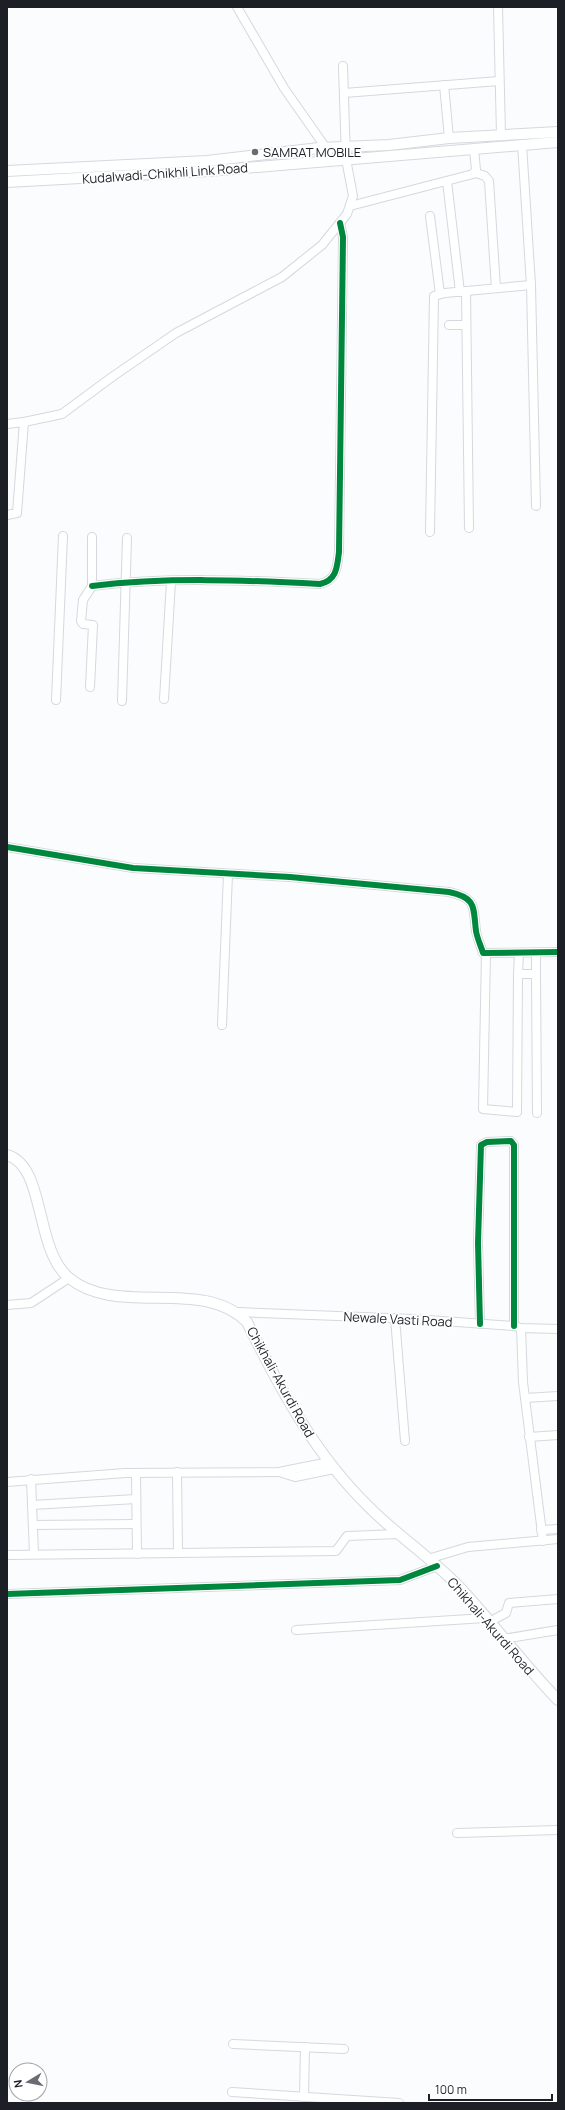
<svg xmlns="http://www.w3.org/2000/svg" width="565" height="2110" font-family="Manrope,sans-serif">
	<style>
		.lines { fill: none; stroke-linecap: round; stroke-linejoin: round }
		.minor-casing { stroke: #d5d8dd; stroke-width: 10 }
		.major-casing { stroke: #d5d8dd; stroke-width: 12 }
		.minor { stroke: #feffff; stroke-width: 8 }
		.major { stroke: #feffff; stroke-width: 10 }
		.cycleway-casing { stroke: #fff; stroke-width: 8 }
		.cycleway { stroke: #00873e; stroke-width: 6 }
		.poi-dot { fill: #6a6c72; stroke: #fff; stroke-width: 1.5 }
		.labels { text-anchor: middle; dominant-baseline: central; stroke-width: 3.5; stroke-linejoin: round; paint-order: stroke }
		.poi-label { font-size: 13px; fill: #1c1f26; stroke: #fff; text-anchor: start }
		.street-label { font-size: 13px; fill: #1c1f26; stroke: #fff }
	</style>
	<rect width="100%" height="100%" fill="#fafcfe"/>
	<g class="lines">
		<g class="minor-casing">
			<g id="minor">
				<path d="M237,7L284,88L326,148L330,161"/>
				<path d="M498,7L501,135"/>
				<path d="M444,85L449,138"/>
				<path d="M344,93L499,81"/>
				<path d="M522,144L531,285L536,506"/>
				<path d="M476,173L485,176L489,181L496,288"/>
				<path d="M447,181L460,292"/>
				<path d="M350,206L473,174L476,170L474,149"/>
				<path d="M430,216L440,294"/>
				<path d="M466,291L469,528"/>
				<path d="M449,325H466"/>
				<path d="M24,422L62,414L112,377L176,333L282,277L322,245L347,214L353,196L346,159L343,66"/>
				<path d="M7,424L24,422L17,513L7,515"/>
				<path d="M430,532L434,296L445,293L531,285"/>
				<path d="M92,586C166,577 245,580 320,584C337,580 337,567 339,552L343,237L340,223"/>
				<path d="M90,687L93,625L83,624L81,621L83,600L92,586V537"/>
				<path d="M164,699L171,582"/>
				<path d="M56,700L63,536"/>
				<path d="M122,701L127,538"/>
				<path d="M7,847L133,868L290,877L449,892C477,898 473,907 476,931C477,938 481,946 483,953L558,952"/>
				<path d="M486,953L483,1109L517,1112L518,974"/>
				<path d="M519,953L518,974H536L537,1113"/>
				<path d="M536,953V974"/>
				<path d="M222,1025L228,874"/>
				<path d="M7,1305L31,1303L69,1278"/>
				<path d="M238,1312L414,1319L514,1326L521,1328L558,1329"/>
				<path d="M395,1318L405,1441"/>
				<path d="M480,1324L478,1243L481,1145L487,1142L511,1141L514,1145V1326"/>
				<path d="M521,1328L523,1382L543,1541"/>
				<path d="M525,1398L558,1396"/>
				<path d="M529,1437L558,1435"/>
				<path d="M279,1472L295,1477L334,1469"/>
				<path d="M136,1474L137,1554"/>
				<path d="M31,1479L34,1554"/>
				<path d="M7,1482L125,1473L279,1472L329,1462"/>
				<path d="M32,1505L136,1499"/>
				<path d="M33,1525L136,1524"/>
				<path d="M541,1530L558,1529"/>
				<path d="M178,1553L336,1551L347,1536L399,1534"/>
				<path d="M7,1555L178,1553L177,1472"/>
				<path d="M428,1559L468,1547L558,1539"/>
				<path d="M7,1594L400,1580L437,1566"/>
				<path d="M489,1622L506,1613L509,1603L558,1599"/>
				<path d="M296,1630L485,1618"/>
				<path d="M503,1639L558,1630"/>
				<path d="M457,1833L558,1830"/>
				<path d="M233,2044L344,2049"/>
				<path d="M232,2092L399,2103"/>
				<path d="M304,2097L305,2047"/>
			</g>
		</g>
		<g class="major-casing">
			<g id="major">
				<path d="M7,171L207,161L319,148L389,145L449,138L558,132"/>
				<path d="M7,182L208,171L558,142"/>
				<path d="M7,1155C46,1166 34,1249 69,1278C118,1318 202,1276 247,1322C280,1389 316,1456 370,1508C400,1538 436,1561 465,1593C497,1628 525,1666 558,1700"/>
			</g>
		</g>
		<use href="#minor" class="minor"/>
		<use href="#major" class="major"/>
		<g class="cycleway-casing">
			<g id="cycleway">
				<path d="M92,586C166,577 245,580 320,584C337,580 337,567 339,552L343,237L340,223"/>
				<path d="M7,847L133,868L290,877L449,892C477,898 473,907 476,931C477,938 481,946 483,953L558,952"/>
				<path d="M480,1324L478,1243L481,1145L487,1142L511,1141L514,1145V1326"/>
				<path d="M7,1594L400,1580L437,1566"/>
			</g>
		</g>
		<use href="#cycleway" class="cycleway"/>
	</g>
	<circle class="poi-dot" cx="255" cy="152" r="4"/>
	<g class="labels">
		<g class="poi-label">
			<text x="263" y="152">SAMRAT MOBILE</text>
		</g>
		<g class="street-label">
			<text transform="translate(165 173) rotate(-4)">Kudalwadi-Chikhli Link Road</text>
			<text transform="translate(398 1319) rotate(3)">Newale Vasti Road</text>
			<text transform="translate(281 1382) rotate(61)">Chikhali-Akurdi Road</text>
			<text transform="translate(491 1626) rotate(49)">Chikhali-Akurdi Road</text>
		</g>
	</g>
	<rect width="565" height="2110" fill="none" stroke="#1c1f26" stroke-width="16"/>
	<g transform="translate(28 2082) rotate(260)"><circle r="19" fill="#ffffff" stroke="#a4a5a8"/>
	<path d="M0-3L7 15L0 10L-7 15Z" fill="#6a6c72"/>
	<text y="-6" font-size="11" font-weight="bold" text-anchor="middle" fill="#1c1f26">N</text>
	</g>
	<path d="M429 2094v6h123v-6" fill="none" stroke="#1c1f26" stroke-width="2"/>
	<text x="435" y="2094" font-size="12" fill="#1c1f26" stroke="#ffffff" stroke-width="3" paint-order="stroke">100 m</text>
</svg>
